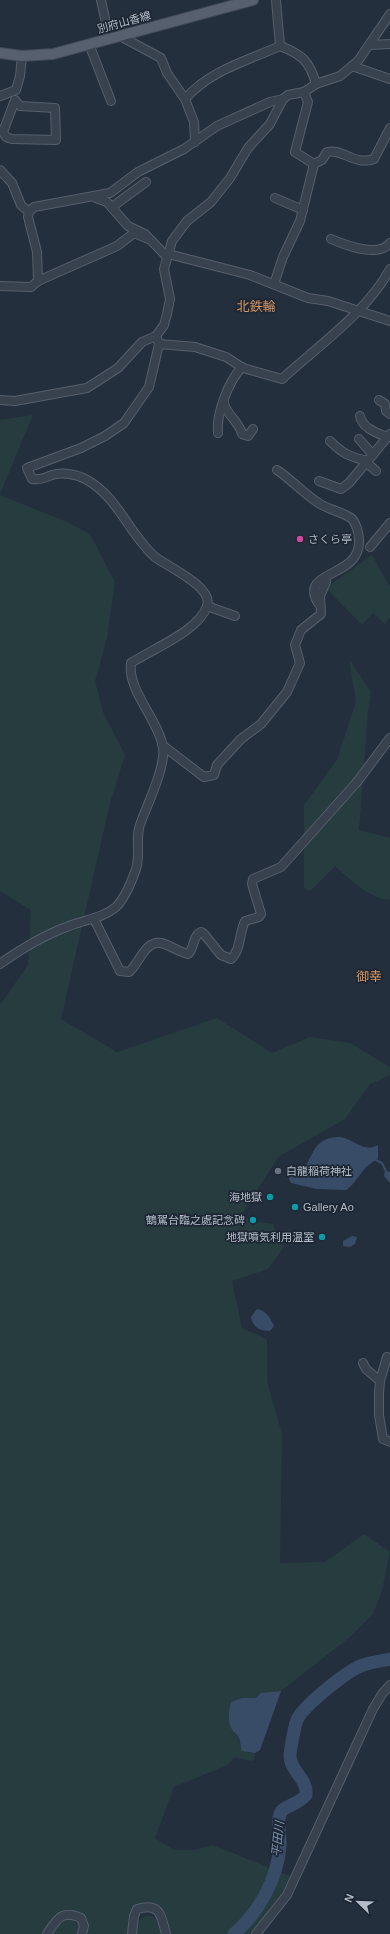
<svg xmlns="http://www.w3.org/2000/svg" width="390" height="1934" font-family="Helvetica,'Noto Sans JP',sans-serif">
	<style>
		.green { fill: #263c3f }
		.water { fill: #394c67 }
		.lines { fill: none; stroke-linecap: round; stroke-linejoin: round }
		.stream { stroke: #394c67; stroke-width: 2 }
		.river { stroke: #394c67; stroke-width: 13 }
		.minor-casing { stroke: #565f6c; stroke-width: 10 }
		.major-casing { stroke: #414a57; stroke-width: 12 }
		.minor { stroke: #38414e; stroke-width: 8 }
		.major { stroke: #56606e; stroke-width: 10 }
		.hotel-dot { fill: #d1479c; stroke: #1d2633; stroke-width: 1.5 }
		.worship-dot { fill: #6b7280; stroke: #1d2633; stroke-width: 1.5 }
		.culture-dot { fill: #0f9aa8; stroke: #1d2633; stroke-width: 1.5 }
		.labels { text-anchor: middle; dominant-baseline: central; stroke-width: 3.5; stroke-linejoin: round; paint-order: stroke }
		.street-label { font-size: 11px; fill: #b4bcc9; stroke: #1d2633 }
		.poi-label { font-size: 11px; fill: #b4bcc9; stroke: #1d2633; text-anchor: start }
		.water-label { font-size: 12px; font-style: italic; fill: #7c92b1; stroke: #1d2633 }
		.quarter-label { font-size: 13px; fill: #d59563; stroke: #1d2633 }
	</style>
	<rect width="100%" height="100%" fill="#242f3e"/>
	<g class="green">
		<path d="M33,415L0,494V420Z"/>
		<path d="M0,495L67,522L90,534L115,582L107,638L95,681L103,712L125,755L110,803L61,1019L117,1052L217,1018L272,1053L310,1037L350,1043L390,1067V1075L370,1084L345,1119L278,1157L241,1216L258,1222L273,1224L284,1247L268,1269L232,1281L242,1328L267,1339V1381L282,1434L280,1563L325,1562L364,1534L390,1552L382,1591L373,1614L350,1637L281,1691C271,1691 265,1695 256,1698C247,1700 240,1699 231,1702C229,1710 227,1720 231,1728C235,1736 240,1737 240,1747L249,1753H255L254,1760L251,1761L234,1757L228,1765L174,1787L155,1838L174,1850H195L213,1845L292,1877L282,1897L252,1934H171C167,1918 162,1896 140,1904L129,1934H88C91,1916 69,1901 55,1915C50,1920 46,1928 43,1934H0V1005L28,965L31,910L0,891Z"/>
		<path d="M372,555L390,587V617L385,624L373,613L362,625L326,588Z"/>
		<path d="M349,659L371,692L368,711L359,830L390,838V900C368,898 351,880 335,866L310,891L304,888V805L337,760L356,702Z"/>
		<path d="M147,1915C158,1917 159,1924 162,1934H136C138,1925 138,1918 147,1915Z"/>
		<path d="M70,1918C77,1921 82,1925 79,1934H53L62,1920Z"/>
	</g>
	<g class="water">
		<path d="M341,1137C356,1141 365,1153 378,1145V1158L366,1167L352,1185L346,1190L317,1189L291,1183L289,1179L290,1169L296,1171L297,1175L301,1173C315,1156 311,1137 341,1137Z"/>
		<path d="M385,1170L390,1172V1183L384,1176Z"/>
		<path d="M352,1236L357,1237L355,1244L350,1247L343,1246V1241Z"/>
		<path d="M257,1309C266,1310 270,1318 274,1326L270,1331C259,1331 253,1327 251,1317Z"/>
		<path d="M281,1691L260,1750L255,1753L242,1751C240,1747 241,1743 239,1738C237,1734 233,1732 231,1728C227,1720 229,1710 231,1702L242,1698H256L261,1693Z"/>
	</g>
	<g class="lines">
		<path class="stream" d="M374,1159L382,1163L386,1171"/>
		<path class="river" d="M234,1934C259,1912 277,1880 280,1846C281,1836 276,1821 281,1812C284,1806 298,1805 306,1795C308,1779 290,1771 290,1756C290,1751 295,1724 297,1720C303,1706 348,1670 363,1665C371,1662 381,1661 390,1659"/>
		<g class="minor-casing">
			<g id="minor">
				<path d="M101,0L106,23L109,30L161,58L167,73L185,99L194,122L195,142"/>
				<path d="M276,0L280,46"/>
				<path d="M89,44L111,101"/>
				<path d="M369,45L390,44"/>
				<path d="M352,66L390,79"/>
				<path d="M304,92L308,102L295,152L314,164"/>
				<path d="M0,96L16,90L20,76L22,56"/>
				<path d="M185,99C210,70 247,61 280,46C301,54 310,61 316,84"/>
				<path d="M15,100L20,106L55,108L56,140L12,139L6,137L3,132Z"/>
				<path d="M0,170L12,183L21,205L29,212"/>
				<path d="M96,198L107,202L128,226L145,234L167,257"/>
				<path d="M275,198L303,210"/>
				<path d="M113,209L116,204L146,182"/>
				<path d="M331,239C345,245 379,258 390,243"/>
				<path d="M168,254L250,275L308,298L328,301L390,321"/>
				<path d="M38,281L37,252L28,217L29,212L34,207L110,193L138,172L184,149L217,126L270,102L283,99"/>
				<path d="M274,284L283,257L300,221L314,164L322,160L327,152C342,148 355,166 374,159L390,128"/>
				<path d="M0,286L31,287L38,281L117,246L134,233L148,239"/>
				<path d="M159,344L195,347L226,357L243,368L282,379C318,346 367,312 390,269"/>
				<path d="M0,400L15,401L87,388L118,368L142,342L156,336L164,325L167,314L170,299L164,269L172,241L187,221L211,202L230,178L248,148L270,124L283,99L288,95L304,92L316,84L340,76L358,61L390,14"/>
				<path d="M379,400L385,404L386,411L390,414"/>
				<path d="M224,403C227,416 239,421 242,434L248,436L253,429"/>
				<path d="M360,416C362,428 377,433 387,437"/>
				<path d="M218,433C216,414 228,382 242,367"/>
				<path d="M359,439L373,455"/>
				<path d="M330,441C343,454 350,457 368,461"/>
				<path d="M366,462L376,471"/>
				<path d="M277,470C292,480 305,495 320,504C330,510 342,512 351,518C356,522 359,534 359,540C361,579 298,569 318,603"/>
				<path d="M319,481L341,489L349,483L390,434"/>
				<path d="M370,547L390,523"/>
				<path d="M207,606L235,616"/>
				<path d="M162,745L204,777L214,775L217,765L241,739L261,724L287,692L300,663L295,645L301,630L321,614L320,596L326,582"/>
				<path d="M94,919L120,971L129,972C139,964 145,940 161,943C170,945 179,952 188,954C195,948 192,936 201,932L204,934L221,955L231,959C241,950 239,933 245,921L259,917L261,914L252,884L253,879L281,867L357,782L390,738"/>
				<path d="M0,964C21,949 44,935 69,926C84,920 103,918 116,907C124,899 131,883 135,872C142,856 134,837 141,822C148,803 166,766 163,747C158,719 127,690 131,663C152,649 199,631 207,606C214,587 168,567 155,557C129,534 118,497 87,480C77,474 63,472 52,475C44,478 40,480 32,479L27,468L81,448L105,436L124,423L149,387L159,344L156,336"/>
				<path d="M387,1357L380,1381L379,1393V1415L383,1439L390,1442"/>
				<path d="M363,1363L366,1369L380,1381"/>
				<path d="M47,1934C57,1919 62,1909 81,1918L84,1926L82,1934"/>
				<path d="M132,1934L134,1916L137,1909C160,1902 161,1915 166,1934"/>
				<path d="M256,1934L287,1895L373,1709L382,1694L390,1685"/>
			</g>
		</g>
		<g class="major-casing">
			<path id="major" d="M0,53L22,56L53,54L253,0"/>
		</g>
		<use href="#minor" class="minor"/>
		<use href="#major" class="major"/>
	</g>
	<circle class="hotel-dot" cx="300" cy="539" r="4"/>
	<circle class="worship-dot" cx="278" cy="1171" r="4"/>
	<g class="culture-dot">
		<circle cx="270" cy="1197" r="4"/>
		<circle cx="295" cy="1207" r="4"/>
		<circle cx="253" cy="1220" r="4"/>
		<circle cx="322" cy="1237" r="4"/>
	</g>
	<g class="labels">
		<g class="street-label">
			<text transform="translate(124 22) rotate(-15)">別府山香線</text>
		</g>
		<g class="poi-label">
			<text x="308" y="539">さくら亭</text>
			<text x="286" y="1171">白龍稲荷神社</text>
			<text x="262" y="1197" text-anchor="end">海地獄</text>
			<text x="303" y="1207">Gallery Ao</text>
			<text x="245" y="1220" text-anchor="end">鶴駕台臨之處記念碑</text>
			<text x="314" y="1237" text-anchor="end">地獄噴気利用温室</text>
		</g>
		<g class="water-label">
			<text transform="translate(278 1839) rotate(-84)">平田川</text>
		</g>
		<g class="quarter-label">
			<text x="256" y="306">北鉄輪</text>
			<text x="369" y="976">御幸</text>
		</g>
	</g>
	<g transform="translate(358 1902) rotate(293)" stroke="#1d2633" stroke-width="3" paint-order="stroke">
	<path d="M0-3L7 15L0 10L-7 15Z" fill="#b4bcc9"/>
	<text y="-6" font-size="11" font-weight="bold" text-anchor="middle" fill="#b4bcc9">N</text>
	</g>
</svg>
